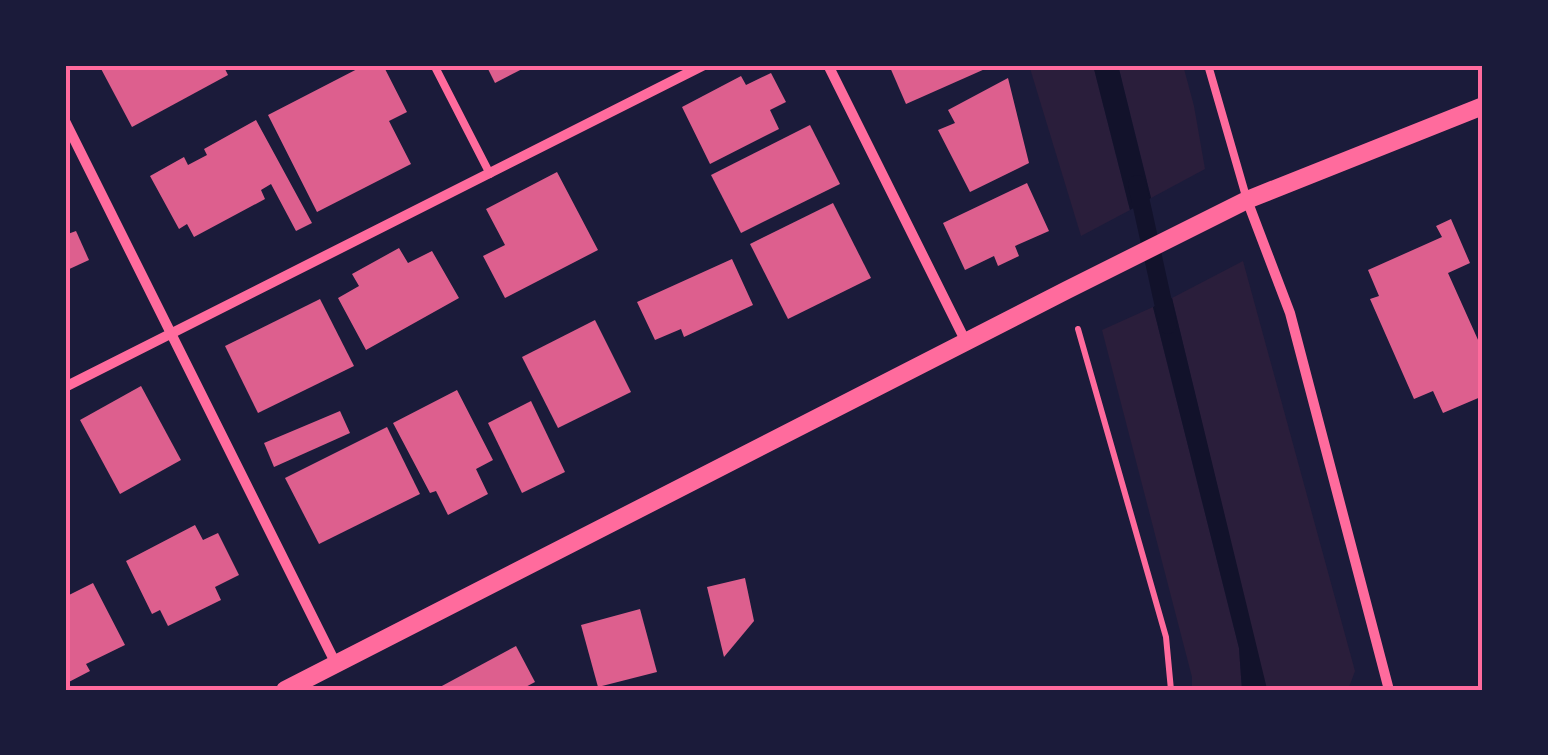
<svg xmlns="http://www.w3.org/2000/svg" width="1548" height="755" font-family="Signika,sans-serif">
	<style>
		.green { fill: #2a1e3b }
		.water { fill: #12122b }
		.lines { fill: none; stroke-linecap: round; stroke-linejoin: round }
		.stream { stroke: #12122b; stroke-width: 18 }
		.building { fill: #dd5f8e }
		.path { stroke: #ff6b9d; stroke-width: 6 }
		.service { stroke: #ff6b9d; stroke-width: 8 }
		.minor { stroke: #ff6b9d; stroke-width: 10 }
		.tertiary { stroke: #ff6b9d; stroke-width: 18 }
		.neatline { fill: none; stroke: #ff6b9d; stroke-width: 4 }
	</style>
	<rect width="100%" height="100%" fill="#1b1b3a"/>
	<g class="green">
		<path d="M1029,65H1093L1130,210L1081,236Z"/>
		<path d="M1118,65H1183L1194,106L1205,169L1151,198Z"/>
		<path d="M1243,261L1355,671L1348,690H1266L1172,298Z"/>
		<path d="M1153,307L1239,648L1242,690H1192V677L1102,330Z"/>
	</g>
	<g class="water">
		<path d="M1093,65H1118L1151,198L1130,210Z"/>
		<path d="M1172,298L1267,689L1266,690H1242L1239,648L1153,307Z"/>
	</g>
	<g class="lines">
		<path class="stream" d="M1137,184L1168,325"/>
	</g>
	<g class="building">
		<path d="M99,65H223L228,75L132,127Z"/>
		<path d="M365,65H383L407,112L389,121L411,164L317,212L268,115Z"/>
		<path d="M486,65H530L495,83Z"/>
		<path d="M889,65H994L906,104Z"/>
		<path d="M771,73L786,102L770,110L779,129L710,164L682,107L741,76L746,85Z"/>
		<path d="M1008,78L1029,163L970,192L938,130L955,123L948,110Z"/>
		<path d="M256,120L312,223L296,231L271,184L261,190L265,199L194,237L187,224L179,229L150,176L184,157L188,165L207,155L204,149Z"/>
		<path d="M810,125L840,184L741,233L711,175Z"/>
		<path d="M557,172L598,250L505,298L483,256L505,245L486,209Z"/>
		<path d="M1027,183L1049,231L1015,246L1019,256L998,266L994,256L965,270L943,223Z"/>
		<path d="M833,203L871,278L788,319L750,244Z"/>
		<path d="M1451,219L1470,263L1448,273L1483,351V396L1443,413L1433,391L1414,399L1370,299L1379,296L1368,270L1442,237L1436,226Z"/>
		<path d="M76,231L89,260L65,271V235Z"/>
		<path d="M399,248L408,263L432,251L459,298L366,350L338,298L359,286L352,274Z"/>
		<path d="M732,259L753,305L684,337L681,329L655,340L637,302Z"/>
		<path d="M320,299L354,366L258,413L225,346Z"/>
		<path d="M595,320L631,392L558,428L522,357Z"/>
		<path d="M141,386L181,460L120,494L80,420Z"/>
		<path d="M457,390L493,460L476,469L488,494L448,515L436,491L430,493L393,423Z"/>
		<path d="M531,401L565,472L522,493L488,423Z"/>
		<path d="M340,411L350,433L274,467L264,443Z"/>
		<path d="M387,427L420,494L319,544L285,478Z"/>
		<path d="M195,525L203,540L218,533L239,575L215,587L221,600L168,626L160,610L152,614L126,561Z"/>
		<path d="M745,578L754,621L724,657L707,587Z"/>
		<path d="M93,583L125,645L86,664L90,671L65,684V597Z"/>
		<path d="M640,609L657,672L598,687L581,625Z"/>
		<path d="M516,646L535,682L520,690H442L440,687Z"/>
	</g>
	<g class="lines">
		<path class="path" d="M1078,329L1166,637L1171,690"/>
		<g class="service">
			<path d="M434,65L490,174"/>
			<path d="M1208,65L1247,200"/>
		</g>
		<g class="minor">
			<path d="M828,65L966,342"/>
			<path d="M65,121L336,664"/>
			<path d="M1247,200L1290,313L1389,690"/>
			<path d="M65,387L704,65"/>
		</g>
		<path class="tertiary" d="M285,690L1067,290L1247,200L1483,106"/>
	</g>
	<rect width="1548" height="755" fill="none" stroke="#1b1b3a" stroke-width="135"/>
	<rect x="68" y="68" width="1412" height="620" class="neatline"/>
</svg>
